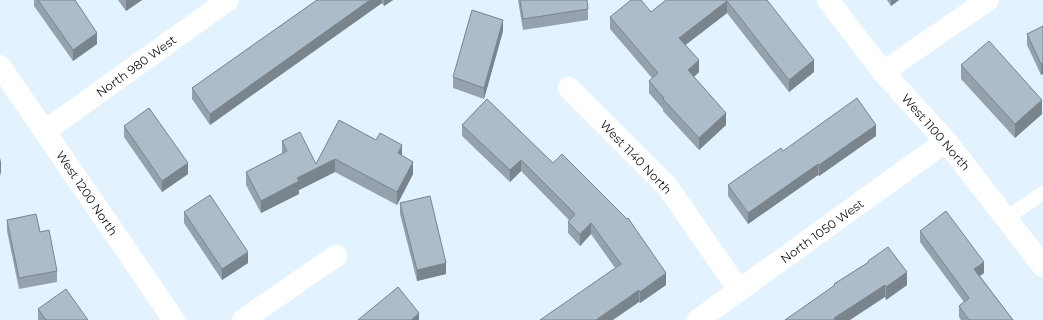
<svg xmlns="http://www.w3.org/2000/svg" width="1043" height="320" font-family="Montserrat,sans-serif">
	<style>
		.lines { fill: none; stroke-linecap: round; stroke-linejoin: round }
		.service { stroke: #fff; stroke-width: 14 }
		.minor { stroke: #fff; stroke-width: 22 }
		.tertiary { stroke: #fff; stroke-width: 22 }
		.wall { fill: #95a2ad }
		.shaded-wall { fill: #79848d }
		.building { fill: #adbcc9; stroke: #79848d }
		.labels { text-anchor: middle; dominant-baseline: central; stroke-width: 4; stroke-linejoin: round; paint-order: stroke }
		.street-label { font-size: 12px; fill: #11161a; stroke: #fff }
	</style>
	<rect width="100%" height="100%" fill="#e2f2ff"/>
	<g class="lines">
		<path class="service" d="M1006,218L1043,193"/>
		<g class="minor">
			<path d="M828,0L883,72L946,141L1043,266"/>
			<path d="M883,72L988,0"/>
			<path d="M569,88L667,186L739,290"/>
			<path d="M45,131L228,0"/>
			<path d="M243,320L336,256"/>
			<path d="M698,320L946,141"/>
		</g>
		<path class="tertiary" d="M0,66L174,320"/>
	</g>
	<g class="wall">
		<path d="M34,0H75L97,44L73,61L34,6Z"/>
		<path d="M118,0H142L126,11Z"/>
		<path d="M317,0H393L384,6L382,3L210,125L192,99V88Z"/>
		<path d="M518,0H587L588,9V20L523,30Z"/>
		<path d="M666,0H767L814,72L789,92L727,13L685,45L699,72L694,77L726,125L699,150L663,111V109L649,93V81L652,78L610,29V17L651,12Z"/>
		<path d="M887,0H899L891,6Z"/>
		<path d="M1043,26L1041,75L1027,45V34Z"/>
		<path d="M503,31L484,99L453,88V77Z"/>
		<path d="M961,65L1042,114L1015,138L961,79Z"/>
		<path d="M487,99L666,285L640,303L591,234L580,246L568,233V222L569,220L521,171L510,182L462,136V125Z"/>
		<path d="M339,120L402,156L413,174L397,205L335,172L299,190V194L261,213L246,185V172L282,154V141L316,164Z"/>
		<path d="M124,126L188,174L162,192L124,137Z"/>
		<path d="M876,136L819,176L818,175L748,224L728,196V185L783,151Z"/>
		<path d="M400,203L446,274L417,281L400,214Z"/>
		<path d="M184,212L248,263L222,280L184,223Z"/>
		<path d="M7,220L40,232L57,271V282L19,289L7,231Z"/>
		<path d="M920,231L984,273L980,276L1013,320H961L959,317V306L964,302L920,242Z"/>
		<path d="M868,261L907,285L886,300L885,297L834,286V284L868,262Z"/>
		<path d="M38,309L88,320H38Z"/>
	</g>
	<g class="shaded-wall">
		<path d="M126,0H142L126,11Z"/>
		<path d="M370,0H382V3L210,125V114Z"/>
		<path d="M384,0H393L384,6Z"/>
		<path d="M891,0H899L891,6Z"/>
		<path d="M727,1V13L679,50V38Z"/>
		<path d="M503,20V31L484,99V88Z"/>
		<path d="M97,33V44L73,61V50Z"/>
		<path d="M699,60V72L688,82V70Z"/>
		<path d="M814,60V72L789,92V80Z"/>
		<path d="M1043,63V74L1041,75V64Z"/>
		<path d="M1042,100V114L1015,138V124Z"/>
		<path d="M726,113V125L699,150V138Z"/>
		<path d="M876,125V136L819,176V165Z"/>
		<path d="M402,145V158L398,153Z"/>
		<path d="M1,158V172L0,176V162Z"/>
		<path d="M335,159V172L299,190V194L261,213V201L297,178Z"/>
		<path d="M521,160V171L510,182V170Z"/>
		<path d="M413,162V174L397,205V192Z"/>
		<path d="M188,163V174L162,192V181Z"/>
		<path d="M818,164V175L748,224V213Z"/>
		<path d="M591,223V234L580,246V234Z"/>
		<path d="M248,252V263L222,280V269Z"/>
		<path d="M984,262V273L974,280V269Z"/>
		<path d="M446,263V274L417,281V270Z"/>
		<path d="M907,272V285L886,300V287Z"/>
		<path d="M666,273V285L640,303V292Z"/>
		<path d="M885,285V297L850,320H834V318Z"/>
		<path d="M639,290V302L613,320H596Z"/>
		<path d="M419,313V320H411Z"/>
	</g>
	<g class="building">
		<path d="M38,0H75L97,33L73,50Z"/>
		<path d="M317,0H370L210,114L192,88Z"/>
		<path d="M520,0H587L588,9L523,19Z"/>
		<path d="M631,0H641L651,12L666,0H767L814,60L789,80L727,1L679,38L699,60L688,70L726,113L699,138L663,99L664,98L649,81L658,73L610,17Z"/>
		<path d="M472,10L503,20L484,88L453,77Z"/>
		<path d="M1043,26V63L1041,64L1027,34Z"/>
		<path d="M989,41L1042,100L1015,124L961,65Z"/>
		<path d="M857,98L876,125L819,165L818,164L748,213L728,185L781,148L783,151Z"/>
		<path d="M487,99L553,163L562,154L627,219L628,218L666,273L640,292L639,290L596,320H540L621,264L591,223L580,234L568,222L575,214L521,160L510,170L462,125Z"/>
		<path d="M149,108L188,163L162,181L124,126Z"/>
		<path d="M339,120L376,140L380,133L402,145L398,153L413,162L397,192L335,159L297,178L299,181L261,201L246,172L287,151L282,141L300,132L316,164Z"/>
		<path d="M210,195L248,252L222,269L184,212Z"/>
		<path d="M430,196L446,263L417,270L400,203Z"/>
		<path d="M946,211L984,262L974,269L1013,320H969L959,306L969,298L920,231Z"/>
		<path d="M36,214L40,232L49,230L57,271L19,278L7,220Z"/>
		<path d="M888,247L907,272L886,287L885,285L834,318L835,320H785L835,285L834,284L869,262L868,261Z"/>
		<path d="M398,287L419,313L411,320H358Z"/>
		<path d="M66,289L88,320H46L38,309Z"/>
	</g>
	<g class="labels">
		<g class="street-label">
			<text transform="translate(136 66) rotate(-36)">North 980 West</text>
			<text transform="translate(936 132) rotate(49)">West 1100 North</text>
			<text transform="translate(636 157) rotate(46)">West 1140 North</text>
			<text transform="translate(87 193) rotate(56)">West 1200 North</text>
			<text transform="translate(822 231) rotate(-36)">North 1050 West</text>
		</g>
	</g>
</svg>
